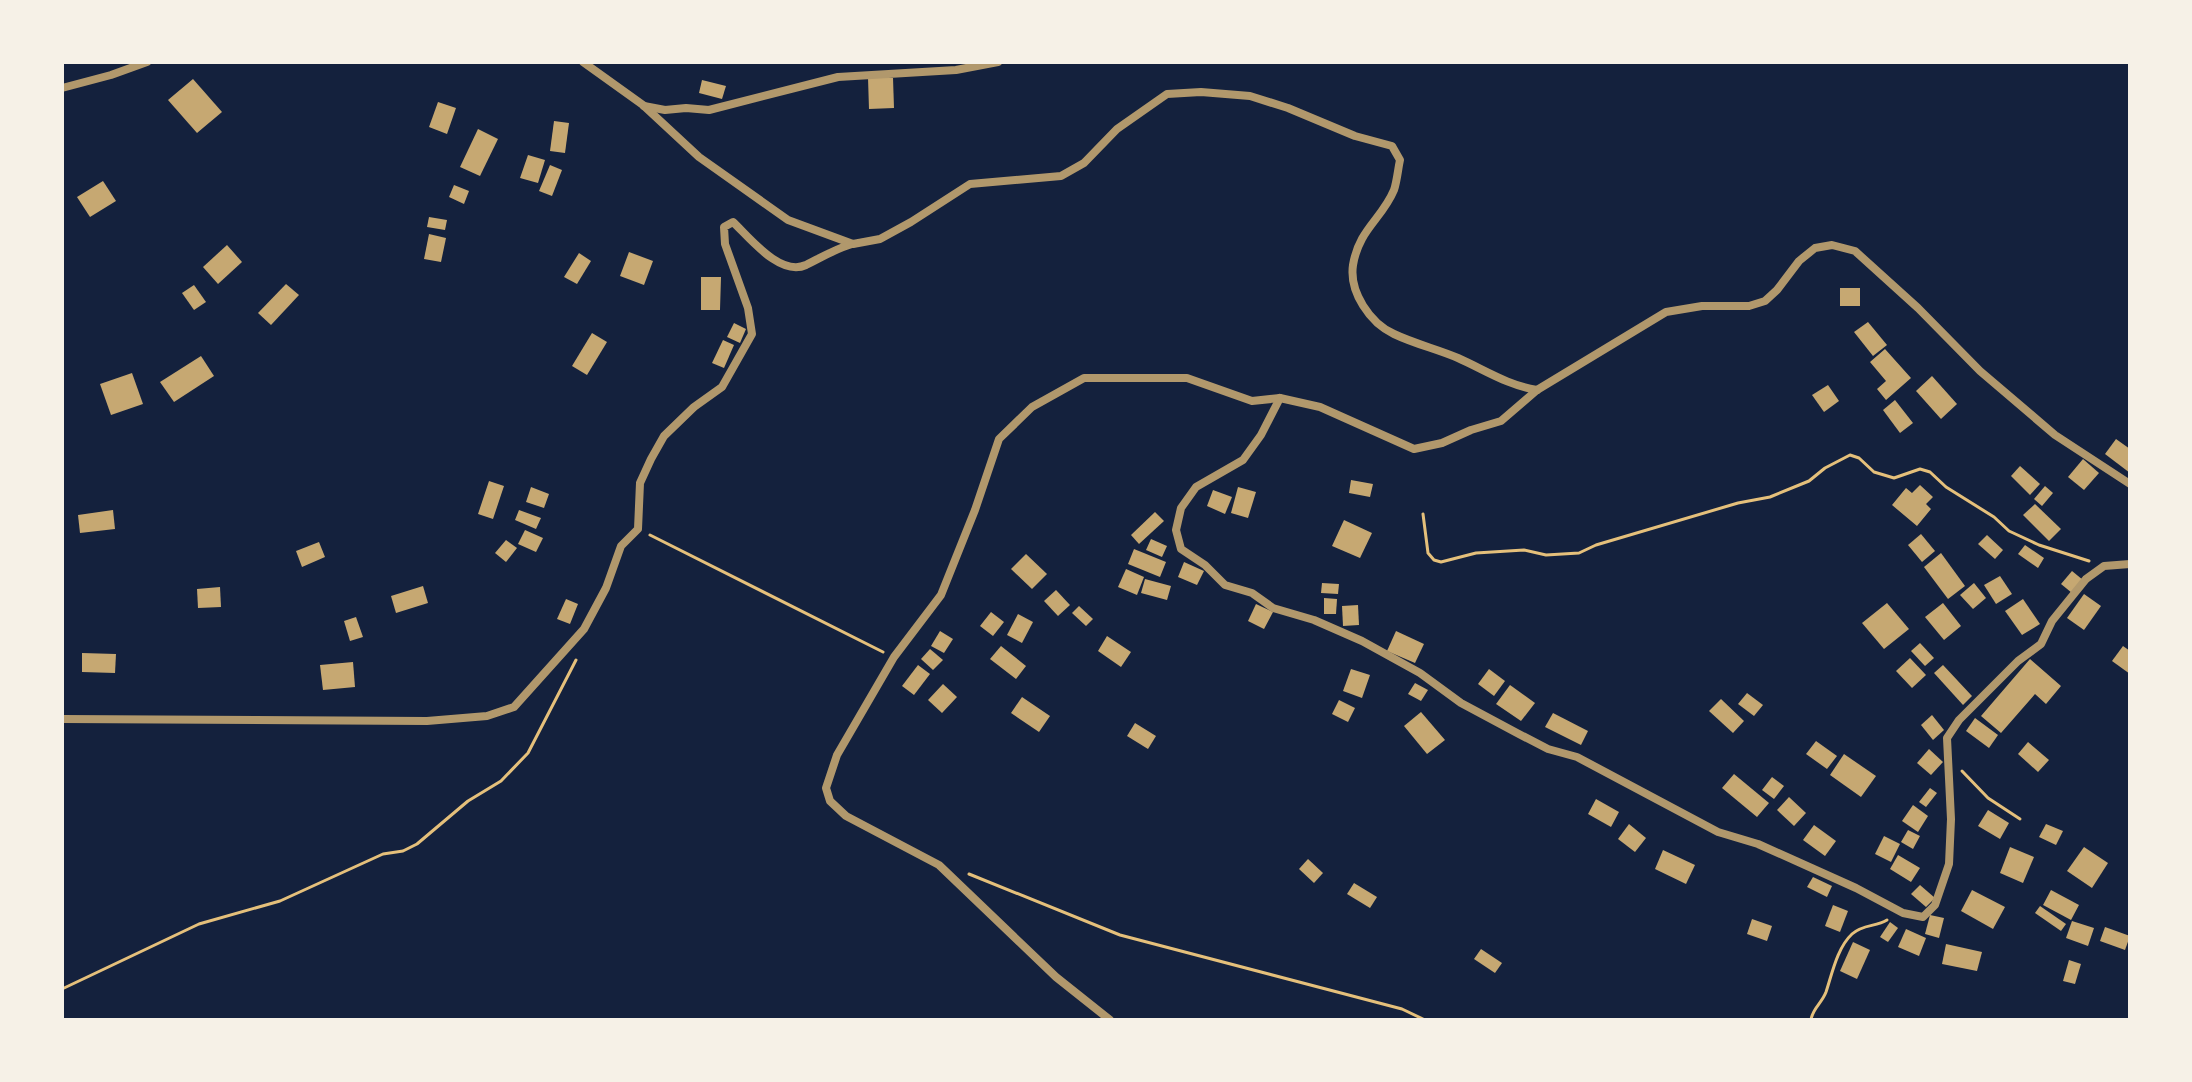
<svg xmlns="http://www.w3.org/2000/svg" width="2192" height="1082" font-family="Manrope,sans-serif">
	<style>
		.building { fill: #c6a872 }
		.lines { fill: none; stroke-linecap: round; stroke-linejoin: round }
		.path { stroke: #e5c07b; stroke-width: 3 }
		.minor { stroke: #b1986c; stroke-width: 8 }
	</style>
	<rect width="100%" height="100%" fill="#14213d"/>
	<g class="building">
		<path d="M868,78H893L894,108L869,109Z"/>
		<path d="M193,79L222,112L197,133L168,100Z"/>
		<path d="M702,80L726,86L722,99L699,93Z"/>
		<path d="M438,102L456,108L447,134L429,127Z"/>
		<path d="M554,121L569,123L565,153L550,151Z"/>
		<path d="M478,129L498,139L480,176L460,167Z"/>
		<path d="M528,155L545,160L538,183L520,178Z"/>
		<path d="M550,165L562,170L552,196L539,191Z"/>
		<path d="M103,181L116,201L90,217L77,197Z"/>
		<path d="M454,185L469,191L464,204L449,197Z"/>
		<path d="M429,217L447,220L445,230L427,227Z"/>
		<path d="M429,234L446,238L441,262L424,259Z"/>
		<path d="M227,245L242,262L218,284L203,267Z"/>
		<path d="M629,252L653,261L644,285L620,276Z"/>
		<path d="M579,253L591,261L577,284L564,277Z"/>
		<path d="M701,277H721L720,310H701Z"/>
		<path d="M286,284L299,295L271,325L258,313Z"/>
		<path d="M194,285L206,302L194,310L182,293Z"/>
		<rect x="1840" y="288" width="20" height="18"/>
		<path d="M1868,322L1887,345L1873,356L1854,332Z"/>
		<path d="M734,323L746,329L740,343L727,337Z"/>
		<path d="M592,333L607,342L587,375L572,366Z"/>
		<path d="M723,340L734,345L724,368L712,363Z"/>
		<path d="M1885,349L1911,378L1886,400L1877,389L1886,381L1870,362Z"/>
		<path d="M201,356L214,376L174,402L160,382Z"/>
		<path d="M132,373L143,404L111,415L100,384Z"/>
		<path d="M1932,376L1957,404L1941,419L1916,391Z"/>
		<path d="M1828,385L1839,401L1824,412L1812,395Z"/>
		<path d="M1895,400L1913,423L1900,433L1883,410Z"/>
		<path d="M2116,439L2130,449V473L2105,454Z"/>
		<path d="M2083,459L2099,473L2084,490L2068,477Z"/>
		<path d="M2020,466L2040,484L2030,495L2011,476Z"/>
		<path d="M1351,480L1373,484L1370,497L1349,493Z"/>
		<path d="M489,481L504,486L493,519L478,514Z"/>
		<path d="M1920,485L1933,497L1926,504L1931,509L1917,526L1892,505L1906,488L1912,493Z"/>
		<path d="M2045,486L2053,493L2042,506L2034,499Z"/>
		<path d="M531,487L549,494L544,508L526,502Z"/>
		<path d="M1238,487L1256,492L1248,518L1231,513Z"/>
		<path d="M1213,490L1232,497L1225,514L1207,506Z"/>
		<path d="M2035,504L2061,529L2049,541L2023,515Z"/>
		<path d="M113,510L115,529L80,533L78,515Z"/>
		<path d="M519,510L541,518L536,529L515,520Z"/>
		<path d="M1155,512L1164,521L1139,544L1131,535Z"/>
		<path d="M1344,520L1372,533L1360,558L1332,546Z"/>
		<path d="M525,530L543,538L536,552L518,544Z"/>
		<path d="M1921,534L1935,551L1922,562L1908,545Z"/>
		<path d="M1987,535L2003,550L1995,559L1978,544Z"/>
		<path d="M1151,539L1167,546L1162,557L1146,550Z"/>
		<path d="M506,540L517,548L506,562L495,553Z"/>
		<path d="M319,542L325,557L302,567L296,551Z"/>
		<path d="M2025,545L2044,558L2038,568L2018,554Z"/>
		<path d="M1134,549L1166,562L1160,577L1128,564Z"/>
		<path d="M1941,553L1965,586L1948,599L1924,567Z"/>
		<path d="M1026,554L1047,574L1032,589L1011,569Z"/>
		<path d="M1184,562L1204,571L1197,585L1178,577Z"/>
		<path d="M1126,569L1144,577L1137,595L1118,587Z"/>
		<path d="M2072,571L2083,580L2072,593L2061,584Z"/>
		<path d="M2000,576L2012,594L1996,604L1984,585Z"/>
		<path d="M1145,579L1171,586L1167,600L1141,593Z"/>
		<path d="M1322,583L1339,584L1338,594L1321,593Z"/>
		<path d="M1974,583L1986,598L1973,609L1960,595Z"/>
		<path d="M423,586L428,603L396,613L391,596Z"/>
		<path d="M220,587L221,607L198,608L197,589Z"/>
		<path d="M1056,590L1070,605L1058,616L1044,601Z"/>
		<path d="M2084,594L2101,606L2084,630L2067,618Z"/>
		<path d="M1324,598L1337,599L1336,614H1324Z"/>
		<path d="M566,599L578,604L570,624L557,619Z"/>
		<path d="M2023,599L2040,624L2022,635L2005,611Z"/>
		<path d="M1887,603L1909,629L1884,649L1862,623Z"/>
		<path d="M1943,603L1961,626L1944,640L1925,617Z"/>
		<path d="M1256,604L1273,612L1264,629L1248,621Z"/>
		<path d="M1358,605L1359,625L1343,626L1342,606Z"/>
		<path d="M1079,606L1093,619L1086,626L1072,613Z"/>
		<path d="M991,612L1004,622L993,636L980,626Z"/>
		<path d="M1018,614L1033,622L1022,643L1007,635Z"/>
		<path d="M356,617L363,637L350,641L344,621Z"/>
		<path d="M940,631L953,639L944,653L931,646Z"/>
		<path d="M1396,631L1424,644L1415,663L1387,651Z"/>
		<path d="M1107,636L1131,652L1121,667L1098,651Z"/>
		<path d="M1920,643L1934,658L1925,666L1911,651Z"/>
		<path d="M1001,646L1026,666L1016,679L990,659Z"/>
		<path d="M2123,646L2130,651V674L2112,661Z"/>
		<path d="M930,649L943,660L933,670L921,659Z"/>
		<path d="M82,653L116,654L115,673L82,672Z"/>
		<path d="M1910,658L1926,675L1912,688L1896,671Z"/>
		<path d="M2030,659L2061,686L2046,704L2035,694L2001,733L1981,716Z"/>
		<path d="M353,662L355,687L323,690L320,665Z"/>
		<path d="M918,665L930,674L914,695L902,686Z"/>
		<path d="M1943,665L1972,696L1963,705L1934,673Z"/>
		<path d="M1351,669L1370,675L1362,698L1343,691Z"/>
		<path d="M1489,669L1505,681L1494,696L1478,684Z"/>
		<path d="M1415,683L1428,690L1421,701L1408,694Z"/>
		<path d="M943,684L957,697L942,713L928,700Z"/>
		<path d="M1510,685L1535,703L1521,721L1496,704Z"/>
		<path d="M1747,693L1763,705L1754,716L1738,704Z"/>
		<path d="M1022,697L1050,716L1039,732L1011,713Z"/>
		<path d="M1721,699L1744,721L1733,733L1709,711Z"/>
		<path d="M1339,700L1355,708L1348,722L1332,714Z"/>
		<path d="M1421,712L1445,740L1427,754L1404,726Z"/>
		<path d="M1553,713L1588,731L1581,745L1545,727Z"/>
		<path d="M1932,715L1944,730L1933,740L1921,725Z"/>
		<path d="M1975,718L1998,735L1989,748L1966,731Z"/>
		<path d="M1135,723L1156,736L1148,749L1127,736Z"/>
		<path d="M1816,741L1837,756L1827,769L1806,754Z"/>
		<path d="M2028,742L2049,760L2038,772L2018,754Z"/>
		<path d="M1929,749L1943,762L1931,775L1917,763Z"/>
		<path d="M1844,754L1876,776L1861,797L1830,775Z"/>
		<path d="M1734,774L1769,803L1757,817L1722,788Z"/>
		<path d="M1772,777L1784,786L1774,799L1762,790Z"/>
		<path d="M1930,788L1937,793L1926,807L1919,802Z"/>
		<path d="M1789,797L1806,813L1794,826L1777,810Z"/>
		<path d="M1596,799L1619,812L1611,827L1588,814Z"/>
		<path d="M1913,805L1928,816L1918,832L1902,821Z"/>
		<path d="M1988,810L2009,823L2000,839L1978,826Z"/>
		<path d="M1629,824L1646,838L1635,852L1618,839Z"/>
		<path d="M2046,824L2063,831L2056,845L2039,837Z"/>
		<path d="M1814,825L1836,841L1825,856L1803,840Z"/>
		<path d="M1908,830L1920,836L1913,849L1901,842Z"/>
		<path d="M1884,836L1900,844L1891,862L1875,854Z"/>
		<path d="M2010,847L2034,857L2023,883L2000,873Z"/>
		<path d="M2084,847L2108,863L2092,888L2067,871Z"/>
		<path d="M1663,850L1695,865L1686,884L1655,869Z"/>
		<path d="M1898,855L1920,868L1911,882L1890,869Z"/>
		<path d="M1308,859L1323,873L1314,883L1299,869Z"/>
		<path d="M1813,877L1832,886L1827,897L1807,887Z"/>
		<path d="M1354,883L1377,897L1370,908L1347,894Z"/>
		<path d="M1920,885L1935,898L1926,907L1911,894Z"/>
		<path d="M1972,890L2005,907L1993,929L1961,911Z"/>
		<path d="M2051,890L2079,905L2071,920L2043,905Z"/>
		<path d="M1833,905L1848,911L1840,932L1825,926Z"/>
		<path d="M2040,906L2066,924L2061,931L2035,913Z"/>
		<path d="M1930,915L1944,918L1939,938L1925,934Z"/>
		<path d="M1752,919L1772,926L1767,941L1747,934Z"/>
		<path d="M2072,921L2094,928L2088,946L2066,938Z"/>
		<path d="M1890,922L1898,928L1888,942L1880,937Z"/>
		<path d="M2105,927L2130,936L2125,950L2100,941Z"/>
		<path d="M1906,929L1926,938L1919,956L1898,947Z"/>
		<path d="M1853,942L1870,950L1857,979L1840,971Z"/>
		<path d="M1946,944L1982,952L1977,971L1942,964Z"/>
		<path d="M1481,949L1502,963L1495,973L1474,959Z"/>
		<path d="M2069,960L2081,964L2075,984L2063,981Z"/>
	</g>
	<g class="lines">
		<g class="path">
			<path d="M1423,514L1428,553L1434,560L1441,562L1476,553L1524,550L1546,555L1579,553L1596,545L1738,503L1770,497L1809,481L1825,468L1850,455L1859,458L1874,472L1894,478L1920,469L1930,472L1946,487L1994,517L2009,531L2039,545L2089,561"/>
			<path d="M650,535L883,652"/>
			<path d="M1962,771L1988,798L2020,819"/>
			<path d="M969,874L1120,935L1402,1009L1425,1020"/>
			<path d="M62,989L199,924L280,901L383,854L403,851L417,844L468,801L501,781L528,753L576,660"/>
			<path d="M1811,1020C1812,1009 1822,1003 1826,992C1832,974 1837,948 1852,934C1863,924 1876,927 1887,920"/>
		</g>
		<g class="minor">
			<path d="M583,62L643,105L699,157L788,220L853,244L880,239L911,222L970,184L1061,176L1084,163L1117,129L1167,94L1201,92L1250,96L1288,108L1355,136L1392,146L1400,160C1398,169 1397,181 1394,190C1382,219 1359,229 1353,265C1349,292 1370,323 1394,334C1415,344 1437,349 1458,358C1485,370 1507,385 1537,390"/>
			<path d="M62,88L111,75L147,62"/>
			<path d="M644,106L665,110L686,108L709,110L838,77L956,70L998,62"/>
			<path d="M1280,398L1261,435L1243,460L1196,487L1181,508L1176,530L1181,549L1205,565L1225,585L1252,593L1273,608L1314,620L1362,641L1420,673L1461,703L1517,733L1548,749L1577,757L1718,832L1758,844L1856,888L1903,913L1923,917L1935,905L1949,864L1951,819L1947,738L1959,720L2018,661L2041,644L2052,621L2086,579L2104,566L2130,564"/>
			<path d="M62,719L427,721L487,716L514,707L584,629L606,588L621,546L638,529L640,483L651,459L664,436L694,407L722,387L752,334L748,308L725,244L724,227L733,222C749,237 780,277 806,265C822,257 835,249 852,244"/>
			<path d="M1110,1020L1056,977L939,865L846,816L830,801L826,788L837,755L894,657L941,595L975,510L999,439L1032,407L1084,378H1187L1252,401L1280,398L1320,407L1414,449L1442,443L1471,430L1501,421L1537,390L1666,312L1702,306H1749L1765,301L1777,290L1799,261L1815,248L1832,245L1855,251L1918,308L1980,371L2055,435L2130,484"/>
		</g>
	</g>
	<rect width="2192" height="1082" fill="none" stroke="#f6f1e7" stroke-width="128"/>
</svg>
